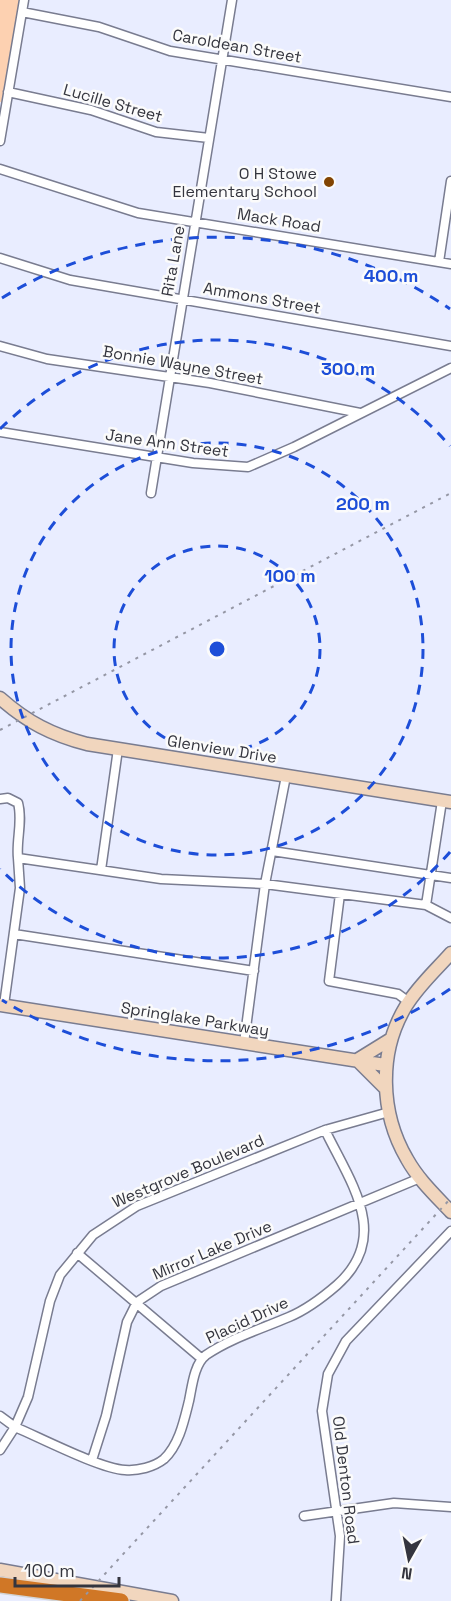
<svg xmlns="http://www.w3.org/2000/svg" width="451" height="1601" viewBox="0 0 451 1601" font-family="'Space Grotesk',sans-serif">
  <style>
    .green { fill: #fdd1b1 }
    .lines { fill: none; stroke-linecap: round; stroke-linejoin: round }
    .street-casing { stroke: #797c90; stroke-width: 11 }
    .secondary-casing { stroke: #797c90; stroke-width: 15 }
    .highway-casing { stroke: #d2d3d5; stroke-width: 18 }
    .street { stroke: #fff; stroke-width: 8 }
    .secondary { stroke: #f1d6be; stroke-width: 12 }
    .highway { stroke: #d07726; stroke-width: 15 }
    .rail { stroke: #9597a5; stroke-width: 2; stroke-dasharray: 3 6; stroke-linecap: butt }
    .ring { fill: none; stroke: #1d4ed8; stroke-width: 3; stroke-dasharray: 10 8 }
    .poi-dot { fill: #824402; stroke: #fbfbfb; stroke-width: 2 }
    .labels { text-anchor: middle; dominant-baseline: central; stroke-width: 5; stroke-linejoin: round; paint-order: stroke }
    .street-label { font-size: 16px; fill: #34353e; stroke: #fbfbfb }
    .poi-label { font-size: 16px; fill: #34353e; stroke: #fbfbfb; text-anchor: end }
    .centre { fill: #1d4ed8; stroke: #fbfbfb; stroke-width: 3 }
    .ring-label { font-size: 18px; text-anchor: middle; font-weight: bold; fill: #1d4ed8; stroke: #fbfbfb; stroke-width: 5; stroke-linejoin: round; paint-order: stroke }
  </style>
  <rect width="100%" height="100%" fill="#e9edff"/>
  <path class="green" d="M0,0H21L4,103L0,102Z"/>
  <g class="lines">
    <defs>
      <path id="street" d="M22,12L99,27L170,51L451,97
        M8,92L91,110L156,132L209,138
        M0,141L24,0
        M0,169L138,213L451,264
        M0,258L70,280L451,346
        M439,262L451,181
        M0,346L47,359L210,383L360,413
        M0,432L193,463L248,467L294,447L451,368
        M151,493L232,0
        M0,799L8,798L18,803C23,821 16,840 18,858L161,879L265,884L426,905L451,918
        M272,851L451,878
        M101,870L118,749
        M340,894L329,981L398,994L409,1002
        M426,905L442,801
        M14,934L254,971
        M4,1005L20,888L18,858
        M244,1043L265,884L286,776
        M77,1253L202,1359
        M0,1416L15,1427C41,1438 101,1469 125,1470C138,1471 154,1467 164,1459C179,1445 184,1421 189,1401C192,1387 194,1364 206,1355C231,1338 261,1329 289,1317C308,1309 322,1298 337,1285C392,1236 350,1182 325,1130
        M0,1450L15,1427L28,1397L50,1301L60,1275L93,1235L137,1206L325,1130L389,1112
        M92,1460L106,1416L127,1322L137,1302L161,1286L420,1178
        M304,1516L394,1503L451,1507
        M336,1601L340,1536L322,1411L328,1374L346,1341L451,1231"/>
      <path id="secondary" d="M0,698C27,722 52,735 87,744L451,802
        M451,953C436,970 418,986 406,1006C378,1052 380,1113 407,1159C418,1179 435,1195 451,1212
        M0,1005L385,1065
        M357,1060L391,1039
        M358,1061L386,1089
        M0,1570L172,1601"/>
      <path id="highway" d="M0,1585L121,1601"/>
    </defs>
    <use href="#street" class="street-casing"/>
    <use href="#secondary" class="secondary-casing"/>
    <use href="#highway" class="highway-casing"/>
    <use href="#street" class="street"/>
    <use href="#secondary" class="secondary"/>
    <use href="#highway" class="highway"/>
    <path class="rail" d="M0,730L451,493
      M80,1601L451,1198"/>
  </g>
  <g class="ring">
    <circle cx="217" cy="649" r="103"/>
    <circle cx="217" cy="649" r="206"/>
    <path d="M450 852A309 309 0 0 1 0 869M0 429A309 309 0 0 1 450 446"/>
    <path d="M450 989A412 412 0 0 1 2 1000M2 298A412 412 0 0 1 450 309"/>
  </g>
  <circle class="poi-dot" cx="329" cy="182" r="6"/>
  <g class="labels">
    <g class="street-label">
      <text transform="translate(237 46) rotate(10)">Caroldean Street</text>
      <text transform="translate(113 103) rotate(16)">Lucille Street</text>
      <text transform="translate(279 220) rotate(9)">Mack Road</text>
      <text transform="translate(173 261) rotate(-80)">Rita Lane</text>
      <text transform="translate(262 298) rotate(10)">Ammons Street</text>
      <text transform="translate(183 365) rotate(10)">Bonnie Wayne Street</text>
      <text transform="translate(167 443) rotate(8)">Jane Ann Street</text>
      <text transform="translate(222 749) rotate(9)">Glenview Drive</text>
      <text transform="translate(195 1019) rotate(9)">Springlake Parkway</text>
      <text transform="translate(188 1171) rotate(-23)">Westgrove Boulevard</text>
      <text transform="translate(212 1250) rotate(-23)">Mirror Lake Drive</text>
      <text transform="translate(247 1320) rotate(-25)">Placid Drive</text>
      <text transform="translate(346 1480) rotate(83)">Old Denton Road</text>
    </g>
    <g class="poi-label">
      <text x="317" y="173">O H Stowe<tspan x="317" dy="18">Elementary School</tspan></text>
    </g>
  </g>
  <circle cx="217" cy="649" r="9" class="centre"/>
  <g class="ring-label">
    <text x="391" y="282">400 m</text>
    <text x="348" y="375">300 m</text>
    <text x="363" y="510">200 m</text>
    <text x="290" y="582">100 m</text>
  </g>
  <g transform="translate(409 1559) rotate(189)" stroke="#fbfbfb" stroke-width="4.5" paint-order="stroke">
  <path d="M0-4.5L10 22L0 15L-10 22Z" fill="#34353e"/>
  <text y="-9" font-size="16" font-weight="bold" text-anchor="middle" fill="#34353e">N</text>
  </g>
  <path d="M15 1577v9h104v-9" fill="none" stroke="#34353e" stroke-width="3"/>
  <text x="24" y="1577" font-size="18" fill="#34353e" stroke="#fbfbfb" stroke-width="4.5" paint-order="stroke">100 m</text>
</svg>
